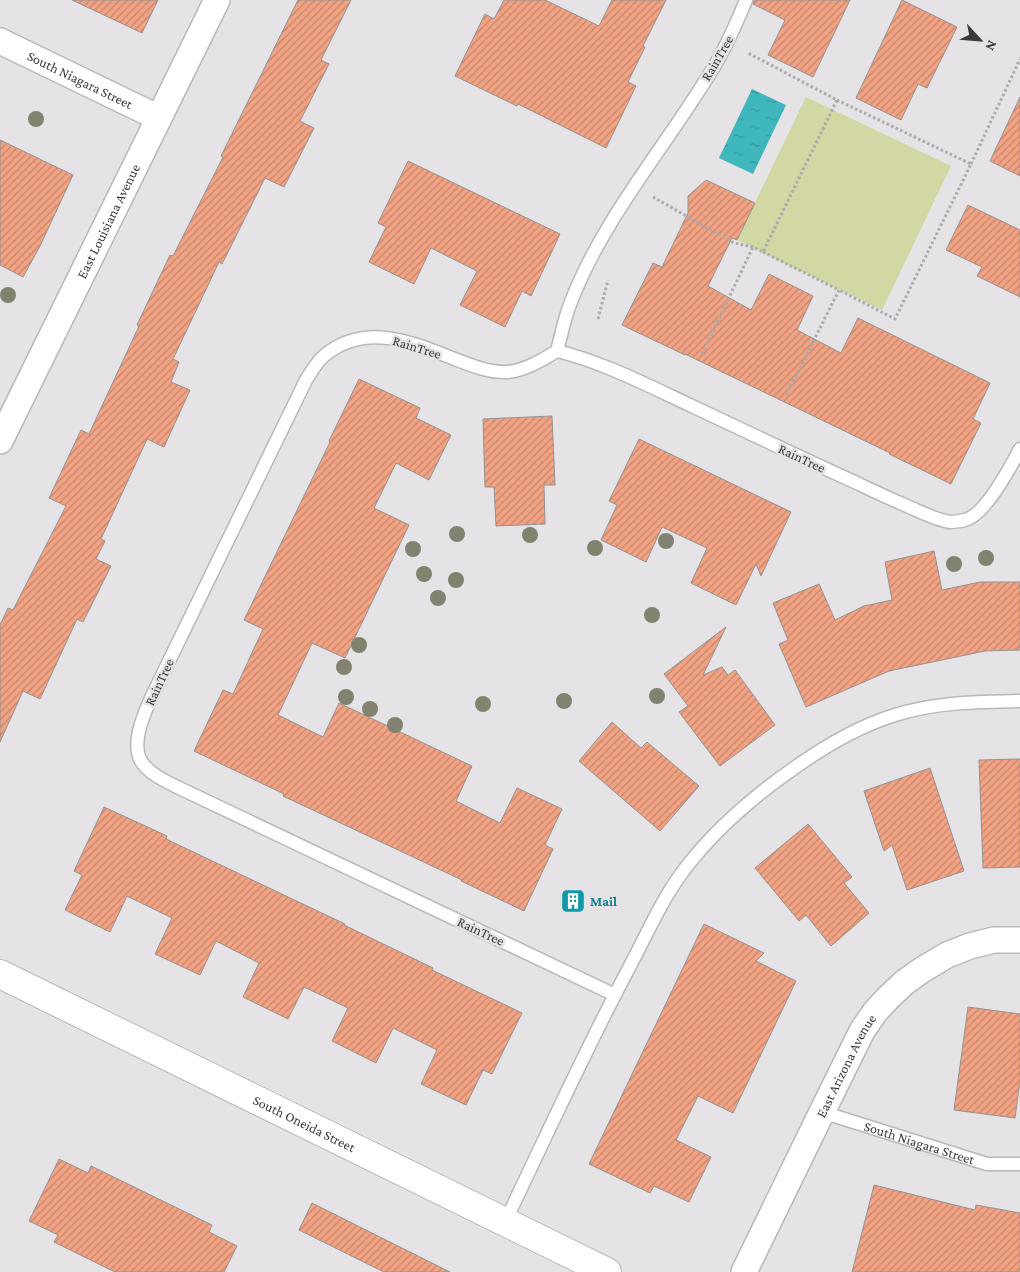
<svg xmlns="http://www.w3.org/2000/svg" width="1020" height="1272" viewBox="0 0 1020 1272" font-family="'Crimson Pro',serif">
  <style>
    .grass { fill: #d3d7a3 }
    .water { fill: url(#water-ripples) }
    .building { fill: url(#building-hatch); stroke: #969291 }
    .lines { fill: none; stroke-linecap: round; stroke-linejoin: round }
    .service-casing { stroke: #b9b7ba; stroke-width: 15 }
    .minor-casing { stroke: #b9b7ba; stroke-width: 28 }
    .tertiary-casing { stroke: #b9b7ba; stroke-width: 30 }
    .path { stroke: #aaa9ab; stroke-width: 3; stroke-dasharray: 2.5 2.5; stroke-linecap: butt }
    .service { stroke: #fff; stroke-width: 12 }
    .minor { stroke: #fff; stroke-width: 25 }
    .tertiary { stroke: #fff; stroke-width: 28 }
    .tree { fill: #828270 }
    .labels { text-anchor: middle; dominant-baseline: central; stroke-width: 5; stroke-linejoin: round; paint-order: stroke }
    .street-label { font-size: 14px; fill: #3a3a3b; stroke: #e5e3e6 }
    .culture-label { font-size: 14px; font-weight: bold; fill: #0d838f; stroke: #e5e3e6; text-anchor: start }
  </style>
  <defs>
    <pattern id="water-ripples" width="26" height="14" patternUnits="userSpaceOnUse" patternTransform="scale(1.25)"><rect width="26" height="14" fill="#40b7bc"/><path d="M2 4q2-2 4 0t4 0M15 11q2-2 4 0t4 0" fill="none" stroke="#37969a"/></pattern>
    <pattern id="building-hatch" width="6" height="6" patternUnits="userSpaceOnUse" patternTransform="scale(1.25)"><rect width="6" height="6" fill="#f2a384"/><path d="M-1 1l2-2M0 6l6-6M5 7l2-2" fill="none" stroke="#c5866d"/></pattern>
  </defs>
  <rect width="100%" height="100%" fill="#e5e3e6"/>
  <path class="grass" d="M806,97L951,166L882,310L737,240Z"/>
  <path class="water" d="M752,89L786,105L753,174L719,158Z"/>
  <path class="building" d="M72,0H158L142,33Z
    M298,0H351L321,60L329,64L300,121L314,128L284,187L265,178L222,264L219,262L173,359L179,362L171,382L190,390L164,447L147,439L101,539L105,541L96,559L111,566L83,622L77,619L40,699L23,691L0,742V625L8,608L13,610L66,506L49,498L81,430L89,434L139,326L137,325L170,255L173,256L223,157L221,156Z
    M504,0H545L599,26L612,0H666L643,46L645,47L628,82L636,86L606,148L518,104L517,106L455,76L485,14L494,19Z
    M754,0H850L813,77L768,55L785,20L753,4Z
    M902,0L957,27L927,88L918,84L901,120L856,98Z
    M1020,97V176L990,161Z
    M0,140L73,175L40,246L23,277L0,265Z
    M408,161L560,234L531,296L522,291L505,327L460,305L477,271L431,248L414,284L369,262L386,227L378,223Z
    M706,180L755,203L737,240L732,238L708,286L751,310L769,274L813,296L797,330L841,353L858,318L990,383L973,419L981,423L951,484L889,454L890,453L685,354V355L622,325L653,263L662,267L688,213V196Z
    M968,205L1020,230V297L977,276L982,267L946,250Z
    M359,379L420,408L416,418L451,435L429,480L396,463L374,508L409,525L345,658L312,643L278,715L323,737L339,703L472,766L456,801L500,823L517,788L562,809L545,845L553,849L524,911L461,881L462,880L283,796L284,794L194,751L223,690L233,694L263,629L244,620L330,442L329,441Z
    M552,416L555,485H544L545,524L496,526L494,487H485L483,419Z
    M639,439L791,512L761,576L756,564L736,605L691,583L707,548L662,527L646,562L601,540L617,505L609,501Z
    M934,551L942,590L980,582H1020V650L985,651L889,671L806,707L779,644L788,640L773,603L819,584L835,620L864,606L892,600L885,562Z
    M726,627L703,675L722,667L728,675L735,670L775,725L720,766L679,712L688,706L664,674Z
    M612,722L641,748L647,742L699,786L660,831L579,761Z
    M1020,759V867L983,868L979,760Z
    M930,768L964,871L907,890L892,845L884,851L864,791Z
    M104,807L167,836L166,839L345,924L344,925L433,968L432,970L522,1013L492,1074L483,1070L466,1105L421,1084L437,1050L393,1028L376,1063L332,1041L348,1008L304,987L288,1019L243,997L259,963L216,941L200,975L155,954L172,918L127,896L110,932L65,910L82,875L74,871Z
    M808,824L852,877L844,883L869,913L831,946L806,915L799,921L755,868Z
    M704,924L764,953L756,961L796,981L733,1113L698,1096L676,1140L711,1157L689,1202L654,1186L650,1193L589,1164Z
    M968,1007L1020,1014V1081L1015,1118L954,1110Z
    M59,1159L88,1173L91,1166L212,1225L209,1232L237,1246L224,1272H115L54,1242L58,1235L29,1221Z
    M874,1185L975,1210L976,1205L1020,1213V1272H852Z
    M312,1203L450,1272H384L299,1230Z"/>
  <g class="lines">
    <defs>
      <g id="service">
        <path d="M557,351C561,336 564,321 569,307C602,218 667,146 715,65C727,45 737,22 746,0"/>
        <path d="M615,995L175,786C163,780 151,774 143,764C129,746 144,714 152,696L306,380C312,371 317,361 325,355C365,323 410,341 452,358C470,365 489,373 508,372C526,370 542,360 557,351C603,362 651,387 694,407C749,433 804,459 859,484C875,492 891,499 907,506C921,512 936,520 950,522C955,522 960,521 965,520C985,515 1010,468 1020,449"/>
        <path id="s1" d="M822,1112L987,1164H1020"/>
        <path d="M505,1222C546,1137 585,1050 630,966C647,934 662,899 684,870C715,829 755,795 797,766C827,745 859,726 895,715C935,702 978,702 1020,701"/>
      </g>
      <g id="minor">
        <path id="s2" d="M0,41L159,118"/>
        <path id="s3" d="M0,441L217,0"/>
        <path id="s4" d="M744,1272L822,1112L862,1031L875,1012L888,998L905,982L922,970L947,955L970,946L994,940H1020"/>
      </g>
      <g id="tertiary">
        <path id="s5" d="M0,974L607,1272"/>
      </g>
    </defs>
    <use href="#service" class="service-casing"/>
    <use href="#minor" class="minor-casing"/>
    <use href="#tertiary" class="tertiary-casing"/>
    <path class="path" d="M837,100L971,164L895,319L839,290
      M971,164L1020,59
      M653,197L734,243L753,247L763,252L837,100L748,53
      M763,252L839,290L786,396
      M598,319L608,280
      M702,354L753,247"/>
    <use href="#service" class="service"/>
    <use href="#minor" class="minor"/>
    <use href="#tertiary" class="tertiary"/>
  </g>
  <g class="tree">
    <circle cx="36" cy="119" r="8"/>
    <circle cx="8" cy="295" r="8"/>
    <circle cx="457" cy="534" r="8"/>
    <circle cx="530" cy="535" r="8"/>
    <circle cx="666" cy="541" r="8"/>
    <circle cx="595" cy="548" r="8"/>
    <circle cx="413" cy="549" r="8"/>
    <circle cx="986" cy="558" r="8"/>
    <circle cx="954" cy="564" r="8"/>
    <circle cx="424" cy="574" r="8"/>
    <circle cx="456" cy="580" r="8"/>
    <circle cx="438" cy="598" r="8"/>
    <circle cx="652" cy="615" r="8"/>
    <circle cx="359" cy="645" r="8"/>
    <circle cx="344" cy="667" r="8"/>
    <circle cx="657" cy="696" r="8"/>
    <circle cx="346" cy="697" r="8"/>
    <circle cx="564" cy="701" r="8"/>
    <circle cx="483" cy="704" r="8"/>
    <circle cx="370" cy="709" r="8"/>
    <circle cx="395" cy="725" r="8"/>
  </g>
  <defs>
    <symbol id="building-square" viewBox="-11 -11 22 22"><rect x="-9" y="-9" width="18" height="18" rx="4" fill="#0f9aa8" stroke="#e5e3e6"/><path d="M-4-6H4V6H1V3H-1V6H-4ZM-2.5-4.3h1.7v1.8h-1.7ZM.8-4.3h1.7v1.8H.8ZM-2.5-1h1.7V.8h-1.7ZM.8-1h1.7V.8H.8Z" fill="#fff"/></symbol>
  </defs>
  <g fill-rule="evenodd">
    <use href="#building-square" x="559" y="887" width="28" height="28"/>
  </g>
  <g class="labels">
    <g class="street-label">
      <text transform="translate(717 58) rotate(-60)">RainTree</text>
      <text stroke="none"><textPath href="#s2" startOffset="89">South Niagara Street</textPath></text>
      <text stroke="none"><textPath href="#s3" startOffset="245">East Louisiana Avenue</textPath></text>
      <text transform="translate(417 347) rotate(17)">RainTree</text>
      <text transform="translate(802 458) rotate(25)">RainTree</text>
      <text transform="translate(159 682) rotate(-65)">RainTree</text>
      <text transform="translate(481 931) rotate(25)">RainTree</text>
      <text stroke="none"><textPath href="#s4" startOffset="230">East Arizona Avenue</textPath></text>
      <text stroke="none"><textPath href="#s5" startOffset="339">South Oneida Street</textPath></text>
      <text stroke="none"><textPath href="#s1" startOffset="102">South Niagara Street</textPath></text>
    </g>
    <g class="culture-label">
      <text x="590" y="901">Mail</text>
    </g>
  </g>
  <g transform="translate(980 40) rotate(116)" stroke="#e5e3e6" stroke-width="4" paint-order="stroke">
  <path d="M0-4L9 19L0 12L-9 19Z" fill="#3a3a3b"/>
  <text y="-8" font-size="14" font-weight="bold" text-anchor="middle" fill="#3a3a3b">N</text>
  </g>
</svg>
